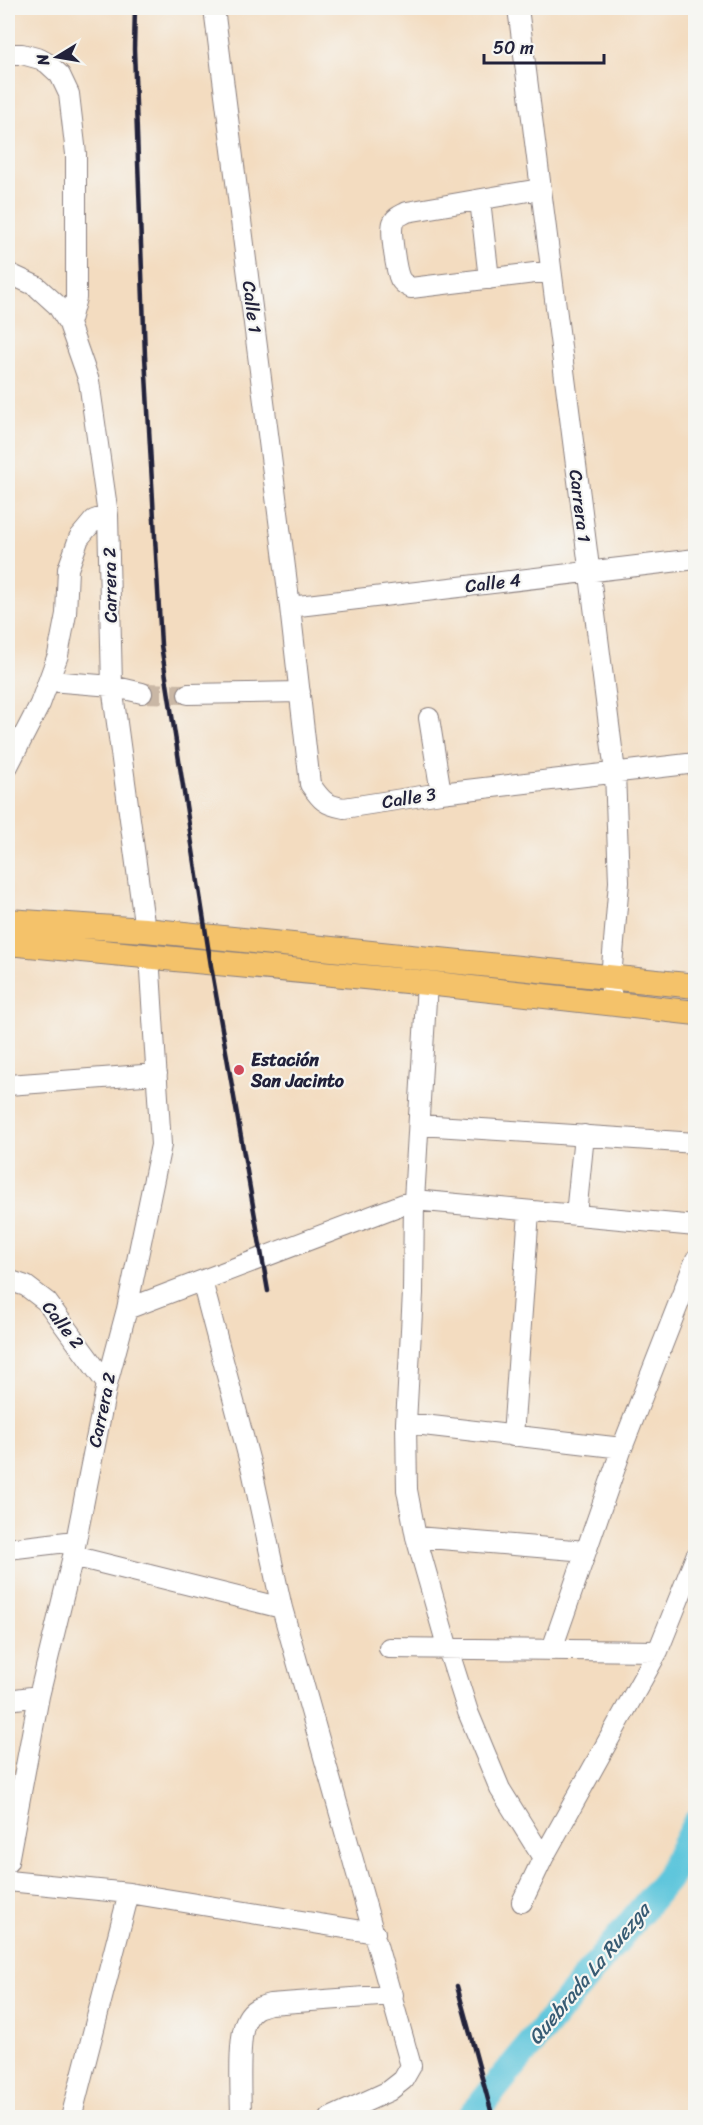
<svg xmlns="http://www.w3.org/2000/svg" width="703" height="2125" viewBox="0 0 703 2125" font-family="Sriracha,sans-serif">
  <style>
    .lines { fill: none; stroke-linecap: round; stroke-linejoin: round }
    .river { stroke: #5fc6dc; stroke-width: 28 }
    .minor-tunnel { stroke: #c9b7a5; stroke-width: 20; stroke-dasharray: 20 10; stroke-linecap: butt }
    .minor-casing { stroke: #8a7f7e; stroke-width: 22 }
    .major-casing { stroke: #8a7f7e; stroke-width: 26 }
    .minor { stroke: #fff; stroke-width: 20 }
    .major { stroke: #f4c26a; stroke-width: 24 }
    .rail { stroke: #22223b; stroke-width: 4.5 }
    .poi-dot { fill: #d1495b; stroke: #f6f6f2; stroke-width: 2 }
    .labels { text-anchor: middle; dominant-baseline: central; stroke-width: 4.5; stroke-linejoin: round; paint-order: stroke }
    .street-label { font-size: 18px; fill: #22223b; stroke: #f6f6f2 }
    .poi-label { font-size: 18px; font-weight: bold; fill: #22223b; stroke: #f6f6f2; text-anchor: start }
    .water-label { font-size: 20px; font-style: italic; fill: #375b73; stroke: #f6f6f2 }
  </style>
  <rect width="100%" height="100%" fill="#f6f6f2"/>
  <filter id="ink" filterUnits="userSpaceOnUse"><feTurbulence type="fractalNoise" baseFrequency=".0167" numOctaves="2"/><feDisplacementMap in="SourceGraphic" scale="12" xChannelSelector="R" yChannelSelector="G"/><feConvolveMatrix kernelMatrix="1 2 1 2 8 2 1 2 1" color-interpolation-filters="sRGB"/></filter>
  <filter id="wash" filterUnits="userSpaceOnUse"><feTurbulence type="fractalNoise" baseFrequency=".008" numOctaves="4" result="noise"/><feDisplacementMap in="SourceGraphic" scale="24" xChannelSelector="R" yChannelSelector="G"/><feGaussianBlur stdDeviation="1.35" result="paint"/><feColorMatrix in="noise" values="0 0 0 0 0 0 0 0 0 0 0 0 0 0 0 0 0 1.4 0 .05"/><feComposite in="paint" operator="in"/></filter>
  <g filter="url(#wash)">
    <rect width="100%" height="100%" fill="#f3dcc0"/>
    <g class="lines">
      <path class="river" d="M470,2118L668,1878L696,1823"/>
    </g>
  </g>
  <g filter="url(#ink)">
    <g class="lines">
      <path class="minor-tunnel" d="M142,693L188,694"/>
      <defs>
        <path id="minor" d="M214,8L290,607L310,784C321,800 325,805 344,808L441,793L696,763
          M518,8L615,772L619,882L611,978V1005
          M8,54H22L40,59L47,63L60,75L69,94L76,154V298L69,324
          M540,189L407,212C402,215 395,217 393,223C390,232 396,271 400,279C403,284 407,286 411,288L551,271
          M480,200L489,279
          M8,273L36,286L57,305L69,324L89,381L108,515L112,686L145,930
          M290,607L696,559
          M50,681L112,686L142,693
          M188,694L300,692
          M429,718L441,793
          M8,766L40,704L58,655L66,614L68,569L79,538L94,520L108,515
          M427,983L414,1200L413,1293L406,1423L407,1490L416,1537L448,1649L468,1712L500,1789L543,1858L658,1651L696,1556
          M8,1085L157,1074
          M420,1125L696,1143
          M576,1215L584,1135
          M8,1280L26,1286L47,1302L107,1384
          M202,1281L252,1470L282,1608L411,2066L403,2080L389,2091L330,2118
          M127,1309L414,1200L696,1226
          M406,1423L622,1448
          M513,1436L529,1212
          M416,1537L586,1551
          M8,1549L75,1541
          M73,1556L282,1608
          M389,1648L658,1651
          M552,1649L622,1448L696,1259
          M8,1700L39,1696
          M8,1862L39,1696L73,1556L107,1384L127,1309L161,1145L149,955
          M8,1881L129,1893L375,1933
          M522,1902L543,1858
          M71,2118L129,1893
          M241,2118C241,2096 237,2035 247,2019C252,2009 259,2007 270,2004L393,1995"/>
        <path id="major" d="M8,921L145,930L696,986
          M8,943L427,983L696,1013"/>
      </defs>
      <use href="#minor" class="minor-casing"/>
      <use href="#major" class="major-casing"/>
      <use href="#minor" class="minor"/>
      <use href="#major" class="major"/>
      <path class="rail" d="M135,8L134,49L145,356L161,645L211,966L268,1291
        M457,1986L493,2118"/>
    </g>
  </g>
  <circle class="poi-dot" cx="239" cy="1070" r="6"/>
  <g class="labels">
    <g class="street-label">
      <text transform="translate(252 307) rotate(83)">Calle 1</text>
      <text transform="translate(580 506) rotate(83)">Carrera 1</text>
      <text transform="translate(493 583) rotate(-7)">Calle 4</text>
      <text transform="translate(110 585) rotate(-91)">Carrera 2</text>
      <text transform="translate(409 798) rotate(-9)">Calle 3</text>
      <text transform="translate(63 1325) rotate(52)">Calle 2</text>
      <text transform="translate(102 1410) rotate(-78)">Carrera 2</text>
    </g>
    <g class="poi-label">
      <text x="251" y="1060">Estación<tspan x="251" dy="21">San Jacinto</tspan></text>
    </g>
    <g class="water-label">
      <text transform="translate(589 1974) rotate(-50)">Quebrada La Ruezga</text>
    </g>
  </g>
  <rect width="703" height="2125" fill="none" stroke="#f6f6f2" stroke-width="30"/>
  <g transform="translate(57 57) rotate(259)" stroke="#f6f6f2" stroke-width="4.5" paint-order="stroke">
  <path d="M0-4.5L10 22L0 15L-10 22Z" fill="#22223b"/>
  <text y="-9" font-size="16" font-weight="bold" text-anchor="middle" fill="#22223b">N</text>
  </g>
  <path d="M484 54v9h120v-9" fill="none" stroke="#22223b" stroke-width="3"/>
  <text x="493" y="54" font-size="18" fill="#22223b" stroke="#f6f6f2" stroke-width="4.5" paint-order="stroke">50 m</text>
</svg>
